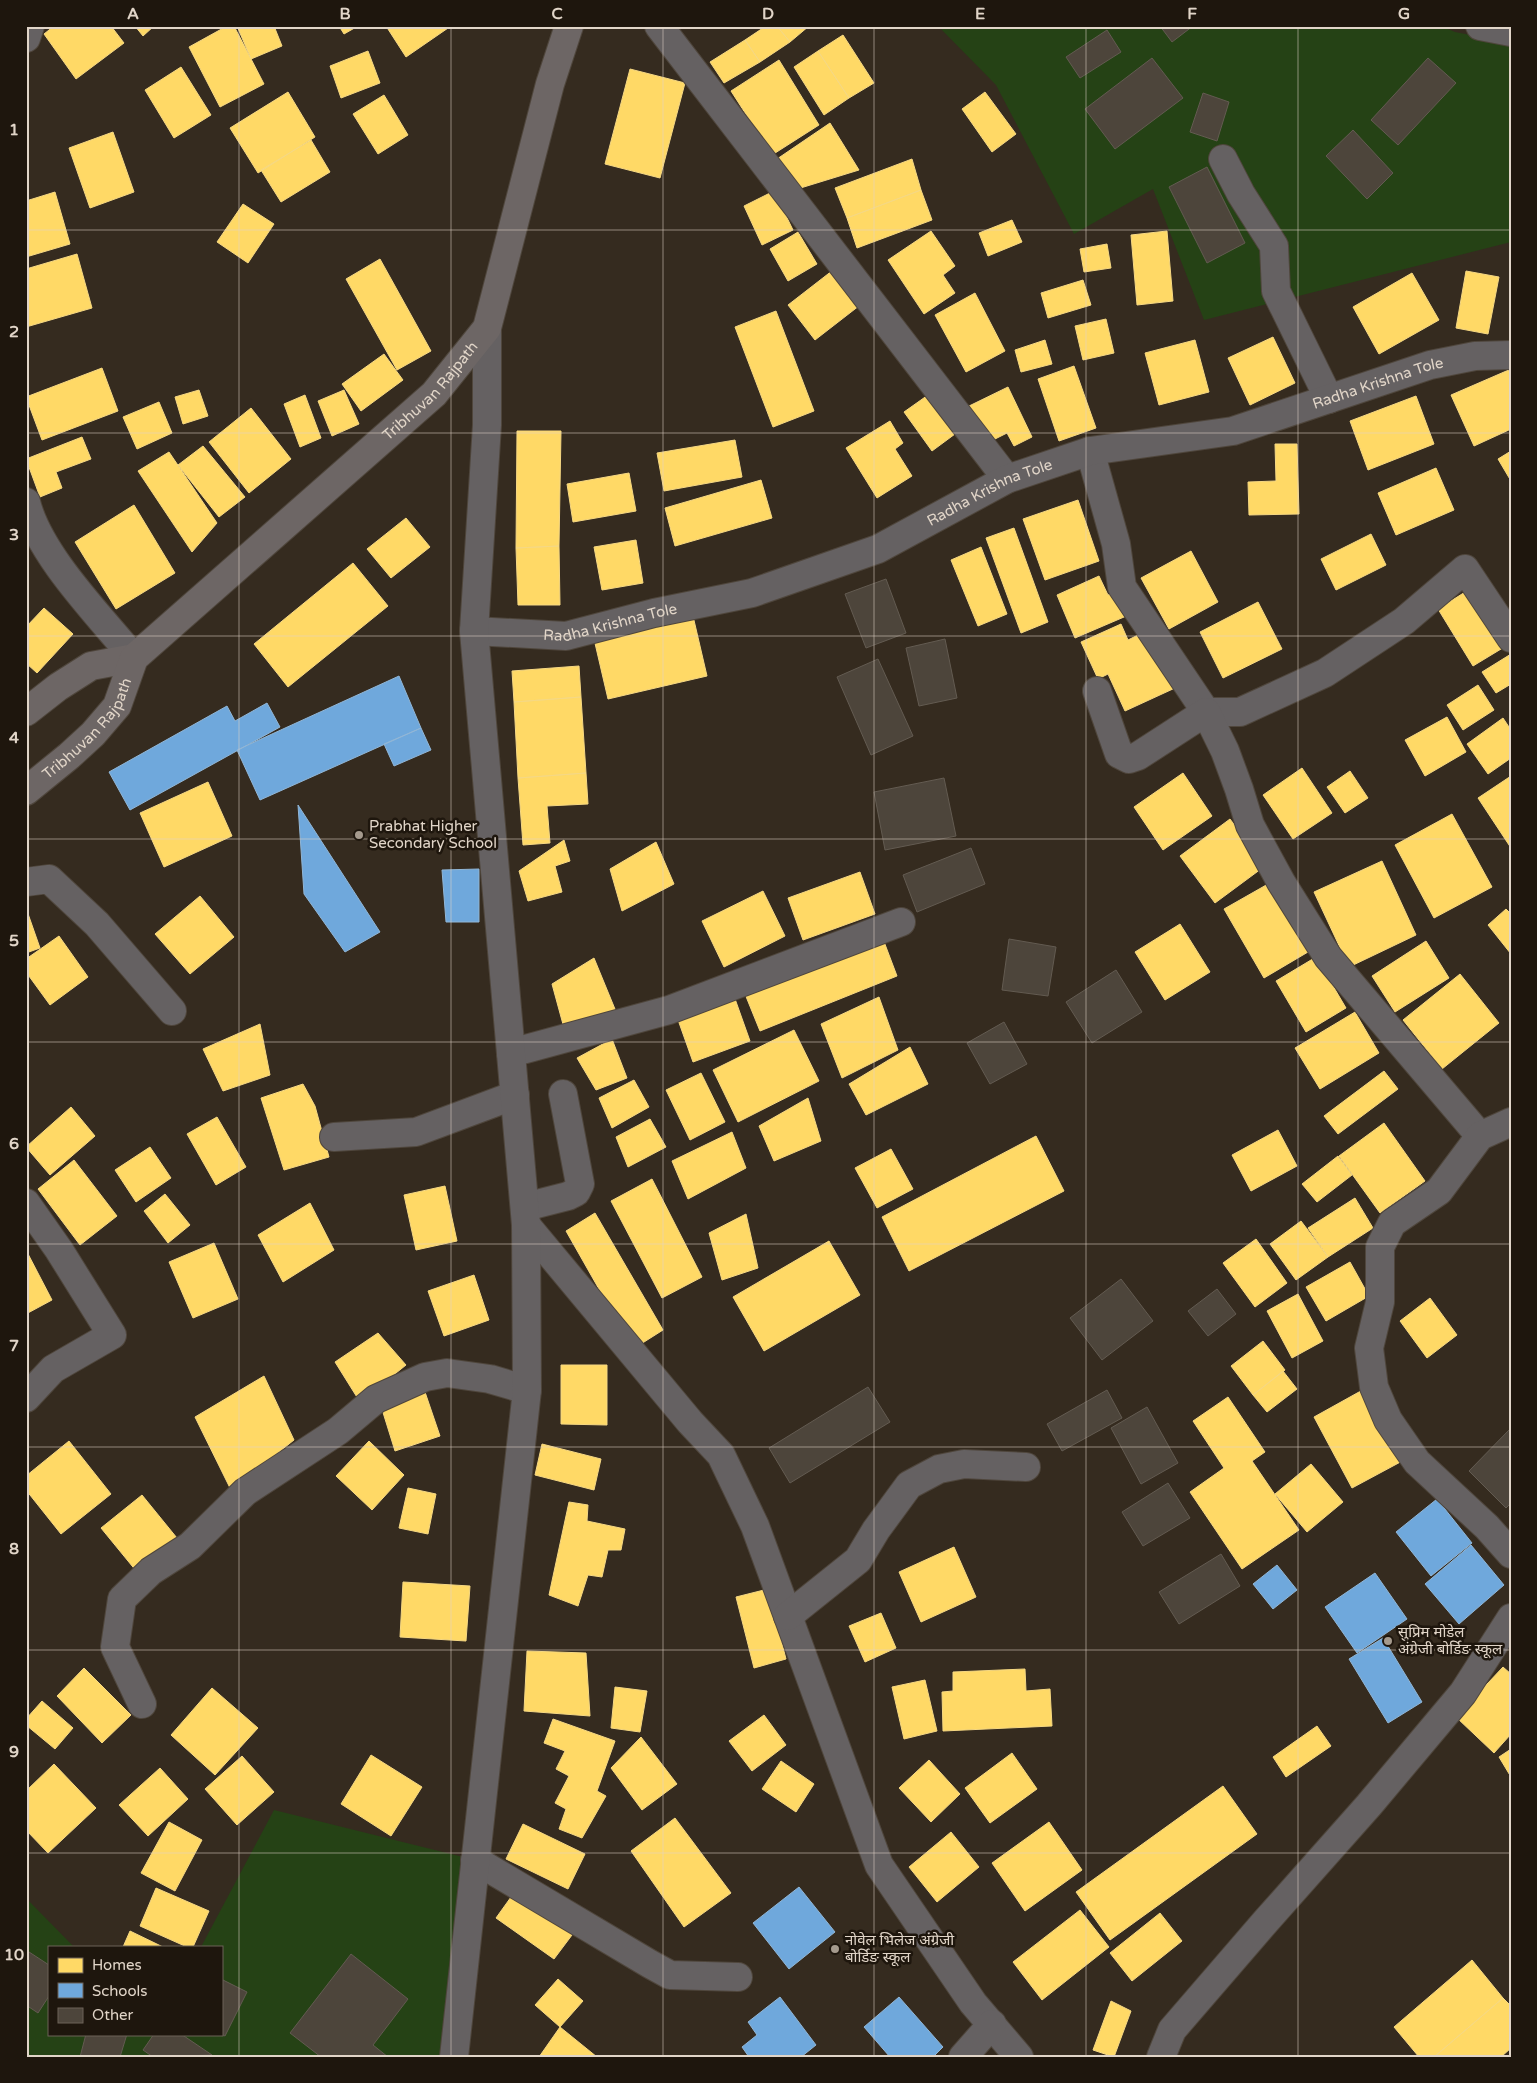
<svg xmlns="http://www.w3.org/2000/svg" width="1537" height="2083" viewBox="0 0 1537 2083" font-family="'Varela Round','Noto Sans Devanagari',sans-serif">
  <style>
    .green { fill: #254215 }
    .homes { fill: #ffd966; stroke: #f6d883 }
    .schools { fill: #6fa8dc; stroke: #91b6d6 }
    .building { fill: #4d453b; stroke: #635b51 }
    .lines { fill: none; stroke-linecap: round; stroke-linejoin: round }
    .minor-casing { stroke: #4f463c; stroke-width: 30 }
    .highway-casing { stroke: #4f463c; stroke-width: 30 }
    .minor { stroke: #656162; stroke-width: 28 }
    .highway { stroke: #6d6665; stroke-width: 28 }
    .grid { fill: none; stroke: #e1d5c8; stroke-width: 1; stroke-opacity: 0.55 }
    .poi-dot { fill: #a59a8d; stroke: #1e160d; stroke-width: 2 }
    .labels { text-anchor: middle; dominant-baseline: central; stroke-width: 5; stroke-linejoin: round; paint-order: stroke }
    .street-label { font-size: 15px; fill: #e1d5c8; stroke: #1e160d }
    .poi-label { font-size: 15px; fill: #e1d5c8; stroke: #1e160d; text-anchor: start }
    .neatline { fill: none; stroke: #e1d5c8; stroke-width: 2 }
    .grid-label { font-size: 16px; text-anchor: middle; font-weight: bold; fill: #e1d5c8 }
  </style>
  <rect width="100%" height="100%" fill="#352b1f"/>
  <path class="green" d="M938,26H1441L1455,32L1511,43V242L1204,320L1153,189L1074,234L996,85Z
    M274,1810L475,1860L448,2057H26V1898L74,1947H49V2034H221V1947H201Z"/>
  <path class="homes" d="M54,26H111L124,43L76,79L44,34Z
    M135,26H154L143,36Z
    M227,26H234L264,84L220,107L189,47Z
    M237,26H274L282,46L251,59Z
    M339,26H358L344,34Z
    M386,26H451L406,57Z
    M766,26H777L790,42L760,62L745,40Z
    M777,26H809L790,42Z
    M843,35L874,83L849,98L818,51Z
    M745,40L760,62L724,83L710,62Z
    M368,51L380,83L341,98L330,66Z
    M818,51L849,98L824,115L794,67Z
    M779,60L819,125L772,155L731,91Z
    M181,67L211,115L174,138L145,90Z
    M630,69L685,83L660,178L605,164Z
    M288,92L315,137L258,173L230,128Z
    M985,92L1016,134L992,152L962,109Z
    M384,95L408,135L378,154L353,114Z
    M830,123L859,170L794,190L777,159Z
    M113,132L134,192L90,208L69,148Z
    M311,140L330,172L281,202L261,170Z
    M912,159L921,190L847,218L835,188Z
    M921,190L932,220L857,248L847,218Z
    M774,191L793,230L762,245L744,206Z
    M55,192L70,244L26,257V201Z
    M243,204L274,224L248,263L217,242Z
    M1012,220L1022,242L988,256L979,233Z
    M931,231L955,266L943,275L955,293L924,314L888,260Z
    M1167,231L1173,301L1137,305L1131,235Z
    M798,232L817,264L788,281L770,249Z
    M1107,244L1111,268L1084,272L1080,249Z
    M77,254L92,308L26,327V269Z
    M380,259L431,351L397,370L346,279Z
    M837,267L864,302L815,340L788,305Z
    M1466,271L1499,277L1488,334L1456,328Z
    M1412,273L1439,320L1379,354L1353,307Z
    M1083,280L1091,305L1048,318L1041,293Z
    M975,293L1005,351L966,372L935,315Z
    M776,311L814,411L773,427L735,327Z
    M1106,319L1114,353L1083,360L1075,326Z
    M1273,337L1295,383L1250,405L1228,358Z
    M1045,340L1052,364L1021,372L1015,350Z
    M1195,340L1209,392L1159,405L1145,353Z
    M384,354L403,380L361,411L342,384Z
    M1074,366L1096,428L1059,441L1038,379Z
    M102,368L118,411L42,440L26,397Z
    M1511,369V429L1474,446L1451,395Z
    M1008,387L1032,437L1014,446L1007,433L985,444L967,407Z
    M199,390L208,416L183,424L175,397Z
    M344,390L359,424L332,436L318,401Z
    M305,395L321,438L300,447L284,404Z
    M928,395L955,434L932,451L904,412Z
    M1416,396L1434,444L1368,470L1350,421Z
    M159,402L172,433L137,449L123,417Z
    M251,408L291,459L249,493L209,442Z
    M890,421L903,443L895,449L912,476L877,498L846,448Z
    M517,431H561L559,546L516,548Z
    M82,437L91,459L56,472L62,488L40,497L26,459Z
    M735,440L742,477L664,491L657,453Z
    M1275,444H1297L1299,514L1249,515L1248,482L1276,481Z
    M203,446L245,497L219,517L178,465Z
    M1511,451V481L1498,459Z
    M169,452L217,523L192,552L138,471Z
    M1436,468L1454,510L1396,535L1378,493Z
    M629,473L636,511L573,522L567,484Z
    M761,480L772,518L675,546L665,508Z
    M1078,500L1099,561L1045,580L1023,519Z
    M134,505L175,573L116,609L75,542Z
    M406,518L430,547L391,578L367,549Z
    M1014,528L1048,622L1021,633L986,538Z
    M1371,534L1386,565L1336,590L1321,559Z
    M636,540L643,583L602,590L594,547Z
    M559,546L560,605H518L516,548Z
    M981,547L1007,614L978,626L951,560Z
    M1191,551L1218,602L1169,629L1141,578Z
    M353,563L388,606L288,687L254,644Z
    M1099,576L1108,595L1120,590L1131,614L1075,638L1057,595Z
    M1470,589L1506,646L1473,666L1438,609Z
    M1258,602L1282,649L1223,678L1200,632Z
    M44,608L73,634L37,673L26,663V627Z
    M693,616L707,676L608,699L594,639Z
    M1121,624L1128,640L1148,630L1175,688L1125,711L1108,674L1098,679L1081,642Z
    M1511,654V684L1496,693L1482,672Z
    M579,666L581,697L514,702L512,671Z
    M1478,685L1494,710L1463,730L1447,705Z
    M581,697L586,773L518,778L514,702Z
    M1447,717L1466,752L1425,776L1405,740Z
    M1503,718L1511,730V758L1488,774L1467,744Z
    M1302,768L1332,813L1293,839L1263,795Z
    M1350,771L1368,798L1345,813L1327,787Z
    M586,773L588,804L547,806L550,843L523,845L518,778Z
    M1183,773L1212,816L1163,850L1134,807Z
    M1511,776V848L1478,798Z
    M208,782L232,836L164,867L140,813Z
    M1452,814L1492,887L1434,918L1395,845Z
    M1230,819L1265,866L1215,903L1180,856Z
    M564,840L570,861L555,866L562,892L528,901L519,871Z
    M656,842L674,884L622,911L610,869Z
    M1382,861L1416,935L1349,967L1314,892Z
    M860,872L875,914L803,940L788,898Z
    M1268,884L1308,952L1264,978L1224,909Z
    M763,891L785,936L724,967L702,921Z
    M200,896L234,937L190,974L155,934Z
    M26,908L40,948L26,953Z
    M1506,909L1511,914V954L1488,925Z
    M1180,924L1210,972L1165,1000L1135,952Z
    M59,936L88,977L50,1005L26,972V959Z
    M883,939L897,976L760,1031L745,994Z
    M1426,941L1449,978L1395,1012L1372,976Z
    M1316,957L1346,1008L1306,1032L1276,981Z
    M594,958L617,1014L564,1028L552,984Z
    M1460,974L1499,1023L1442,1069L1403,1020Z
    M734,996L750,1041L693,1062L677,1017Z
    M879,997L898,1050L842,1078L821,1024Z
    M1355,1012L1379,1053L1320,1089L1295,1048Z
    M260,1024L270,1075L223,1091L203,1049Z
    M794,1030L819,1081L738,1122L713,1070Z
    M612,1039L627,1078L596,1090L577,1058Z
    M910,1047L928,1084L866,1115L849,1084Z
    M1384,1071L1398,1089L1338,1134L1324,1116Z
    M701,1073L725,1122L690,1140L666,1090Z
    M634,1080L649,1107L612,1128L599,1098Z
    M303,1084L315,1106L329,1157L284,1170L261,1098Z
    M808,1098L821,1141L774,1161L759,1126Z
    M71,1107L95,1136L50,1175L26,1147Z
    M217,1117L246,1167L216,1185L187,1134Z
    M650,1119L666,1147L628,1167L616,1137Z
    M1384,1123L1425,1181L1380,1213L1339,1156Z
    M1278,1130L1297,1166L1251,1191L1232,1155Z
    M732,1132L746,1168L688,1199L672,1161Z
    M1036,1136L1064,1191L909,1271L882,1217Z
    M150,1147L171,1178L136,1202L115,1170Z
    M891,1149L913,1189L877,1208L855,1168Z
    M1338,1156L1352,1175L1317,1202L1302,1184Z
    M74,1160L117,1216L80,1245L38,1189Z
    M652,1179L702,1277L662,1298L611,1201Z
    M445,1186L457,1241L416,1250L404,1195Z
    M165,1194L190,1225L168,1243L144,1211Z
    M1355,1198L1373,1228L1328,1257L1308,1228Z
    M310,1203L334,1250L283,1282L258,1235Z
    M595,1213L663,1330L633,1349L566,1231Z
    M746,1214L758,1268L722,1280L709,1233Z
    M1301,1221L1328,1257L1296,1280L1270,1244Z
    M1256,1239L1287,1283L1255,1307L1223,1263Z
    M829,1241L860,1295L764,1351L733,1297Z
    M214,1243L238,1299L193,1318L169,1262Z
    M27,1252L52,1300L26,1314V1252Z
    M1350,1262L1369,1296L1326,1321L1306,1287Z
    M474,1275L489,1320L444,1336L428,1291Z
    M1298,1294L1323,1341L1292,1358L1267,1311Z
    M1430,1298L1457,1335L1427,1358L1400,1321Z
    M378,1333L406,1365L360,1402L335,1362Z
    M1263,1341L1285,1370L1253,1395L1231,1366Z
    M561,1365H607V1425L561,1424Z
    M1283,1371L1297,1389L1267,1412L1253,1395Z
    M264,1376L294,1440L231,1490L195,1417Z
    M1368,1387L1406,1459L1352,1488L1314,1417Z
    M425,1392L440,1436L395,1451L381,1406Z
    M1228,1397L1265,1452L1252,1461L1299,1530L1242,1569L1190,1492L1224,1468L1193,1421Z
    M69,1441L111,1494L61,1534L26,1490V1476Z
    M369,1441L404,1475L372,1510L336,1476Z
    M542,1444L601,1459L594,1490L535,1475Z
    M1311,1464L1343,1502L1307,1532L1275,1494Z
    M408,1488L436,1494L428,1534L399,1528Z
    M142,1495L177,1538L137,1572L101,1528Z
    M569,1502L588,1505L587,1521L625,1529L621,1550H608L602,1577L588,1575L578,1606L549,1595Z
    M954,1547L976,1597L921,1622L899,1572Z
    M403,1582L470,1586L466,1641L400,1637Z
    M768,1589L786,1659L754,1668L736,1597Z
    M881,1613L896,1648L865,1662L849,1626Z
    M527,1651L586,1653L590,1716L524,1711Z
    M1503,1667L1511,1674V1734L1494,1753L1456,1717Z
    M84,1668L131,1715L102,1743L57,1696Z
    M1025,1669L1026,1691L1050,1689L1052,1726L943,1731L942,1692L953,1691V1672Z
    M925,1680L937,1731L904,1739L892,1687Z
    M615,1687L647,1691L640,1732L611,1728Z
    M212,1688L258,1728L215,1775L171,1735Z
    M42,1701L73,1728L55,1749L26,1725V1719Z
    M764,1715L786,1745L752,1771L729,1741Z
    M553,1719L615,1741L597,1791L606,1796L582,1838L559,1829L566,1809L555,1803L569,1776L556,1769L565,1751L544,1743Z
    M1317,1726L1331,1746L1286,1777L1273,1757Z
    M641,1737L677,1784L642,1810L611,1768Z
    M1511,1749V1777L1499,1757Z
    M1012,1753L1037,1789L990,1823L965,1788Z
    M371,1755L422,1787L391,1836L341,1804Z
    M242,1756L274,1792L237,1825L205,1789Z
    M929,1760L960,1794L931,1822L899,1788Z
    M781,1761L814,1784L796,1812L762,1789Z
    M54,1764L96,1808L48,1853L26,1830V1791Z
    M160,1768L188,1799L148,1836L119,1805Z
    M1223,1786L1257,1834L1110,1940L1076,1892Z
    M675,1818L731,1893L684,1927L631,1851Z
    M169,1822L202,1840L175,1891L141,1873Z
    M1049,1822L1082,1870L1025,1911L992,1863Z
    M523,1824L585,1854L568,1889L506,1859Z
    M951,1832L979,1867L937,1902L909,1867Z
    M156,1888L209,1911L193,1947H187L140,1926Z
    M516,1890L575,1931L554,1959L496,1918Z
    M1080,1910L1109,1947L1042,2000L1013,1962Z
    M1160,1913L1182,1941L1132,1981L1110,1953Z
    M130,1931L163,1947H123Z
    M1472,1960L1503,1998L1434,2057H1419L1394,2027Z
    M558,1979L583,2001L560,2027L535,2005Z
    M1503,1998L1511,2006V2048L1501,2057H1434Z
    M1111,2001L1131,2011L1114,2057L1093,2050Z
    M560,2027L597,2057H539Z"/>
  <path class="schools" d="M399,676L421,728L260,800L237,750Z
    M267,703L280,727L130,810L109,772L227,706L235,721Z
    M421,728L431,750L394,766L384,744Z
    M298,805L380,932L345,952L304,894Z
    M479,869V922H446L442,870Z
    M1437,1499L1472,1543L1431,1576L1396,1532Z
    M1471,1545L1504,1585L1459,1624L1425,1584Z
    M1277,1565L1297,1590L1273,1609L1253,1584Z
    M1375,1573L1407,1619L1357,1653L1325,1607Z
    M1383,1638L1422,1702L1388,1723L1349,1659Z
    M799,1887L835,1932L789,1969L753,1923Z
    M780,1997L816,2045L801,2057H749L742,2047L757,2035L748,2022Z
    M899,1997L943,2047L933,2057H890L864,2027Z"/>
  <path class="building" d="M1160,26H1193L1172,42Z
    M1107,30L1121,52L1080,78L1066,57Z
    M1152,58L1183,98L1115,149L1085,109Z
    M1428,58L1456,83L1398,145L1371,120Z
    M1203,93L1229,102L1217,141L1190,132Z
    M1353,130L1393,173L1367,199L1326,156Z
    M1207,167L1245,243L1207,263L1169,187Z
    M886,579L906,633L866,648L845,594Z
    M945,639L957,698L919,706L906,648Z
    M878,659L913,736L871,755L837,677Z
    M944,778L956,836L885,850L874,792Z
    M971,848L985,884L917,912L903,875Z
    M1009,939L1056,947L1048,996L1002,990Z
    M1116,970L1142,1012L1092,1043L1066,1002Z
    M1004,1022L1027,1064L990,1084L967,1043Z
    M1121,1279L1153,1321L1102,1360L1070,1318Z
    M1217,1289L1236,1314L1208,1336L1188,1311Z
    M868,1387L890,1422L790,1483L769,1448Z
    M1107,1390L1122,1418L1062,1451L1047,1424Z
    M1147,1407L1178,1463L1141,1484L1111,1428Z
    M1510,1429L1511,1503L1506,1508L1469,1471Z
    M1168,1483L1190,1518L1143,1546L1122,1512Z
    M1221,1554L1240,1586L1179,1624L1159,1592Z
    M26,1950L49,1965V1996L38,2013L26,2005Z
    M351,1954L408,1999L373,2045L388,2057H321L290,2033Z
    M221,1979L247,1992L225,2036L221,2034Z
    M86,2034H127L120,2057H80Z
    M154,2034H181L212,2055L153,2057L143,2050Z"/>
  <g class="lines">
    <defs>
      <g id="minor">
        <path d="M659,26L1007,479"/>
        <path d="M1480,26L1511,32"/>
        <path d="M26,38L30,26"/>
        <path d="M1223,159L1241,194L1274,246L1276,291L1329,399"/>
        <path d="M1090,451L1116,544L1122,587L1206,712H1240L1325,673L1404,621L1465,569L1511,638"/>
        <path d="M26,502C39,555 99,615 134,658"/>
        <path id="s1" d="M474,631L566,636L654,613L752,593L878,549L1007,479L1090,451L1233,431L1430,365L1475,356L1511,355"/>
        <path d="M1097,691L1119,754L1129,759L1138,756L1206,712L1225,751L1239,789L1250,825L1281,882L1328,957L1480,1136"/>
        <path d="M26,882L49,879L97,924L172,1011"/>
        <path d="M511,1053L669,1010L901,922"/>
        <path d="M1511,1122L1480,1136L1439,1191L1392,1223L1380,1247V1302L1369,1348L1374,1387L1388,1420L1417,1462L1487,1527L1511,1554"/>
        <path d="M334,1137L416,1132L515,1095"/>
        <path d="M26,1203L59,1250L112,1335L53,1369L26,1398"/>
        <path d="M525,1207L568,1196L576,1192L580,1184L563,1094"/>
        <path d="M526,1225L690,1422L721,1455L755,1526L879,1865L973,2003L1019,2057"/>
        <path d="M788,1616L858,1560L876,1530L909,1485L939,1469L964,1464L1026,1467"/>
        <path d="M142,1704L115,1647L122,1599L151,1571L190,1546L245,1492L338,1431L376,1399L425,1377L447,1373L490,1379L527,1390"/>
        <path d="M475,1860L650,1964L670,1975L738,1977"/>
        <path d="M454,2057L527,1390L526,1225L474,631L487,425V328"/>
        <path d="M963,2057L992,2024"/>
        <path d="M1161,2057L1172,2030L1266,1921L1369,1805L1463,1693L1511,1618"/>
      </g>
      <g id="highway">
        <path d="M26,712L58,687L91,666L134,658"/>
        <path id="s2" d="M26,791L69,756L93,734L117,706L134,658L434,394L487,328L550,84L569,26"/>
      </g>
    </defs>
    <use href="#minor" class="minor-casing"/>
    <use href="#highway" class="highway-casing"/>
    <use href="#minor" class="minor"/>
    <use href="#highway" class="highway"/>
  </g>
  <path class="grid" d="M239,26V2057M451,26V2057M663,26V2057M874,26V2057M1086,26V2057M1298,26V2057M26,230H1511M26,433H1511M26,636H1511M26,839H1511M26,1042H1511M26,1244H1511M26,1447H1511M26,1650H1511M26,1853H1511"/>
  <g class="poi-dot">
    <circle cx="359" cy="835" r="5"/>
    <circle cx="1388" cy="1641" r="5"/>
    <circle cx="835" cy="1949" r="5"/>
  </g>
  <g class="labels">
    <g class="street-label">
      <text stroke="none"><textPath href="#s1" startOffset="948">Radha Krishna Tole</textPath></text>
      <text stroke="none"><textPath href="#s2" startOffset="575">Tribhuvan Rajpath</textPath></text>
      <text stroke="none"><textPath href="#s1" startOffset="542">Radha Krishna Tole</textPath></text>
      <text stroke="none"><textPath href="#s1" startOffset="138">Radha Krishna Tole</textPath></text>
      <text stroke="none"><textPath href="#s2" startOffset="89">Tribhuvan Rajpath</textPath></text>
    </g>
    <g class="poi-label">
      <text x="369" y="826">Prabhat Higher<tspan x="369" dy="17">Secondary School</tspan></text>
      <text x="1398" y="1632">सुप्रिम मोडेल<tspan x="1398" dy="17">अंग्रेजी बोर्डिङ स्कूल</tspan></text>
      <text x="845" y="1940">नोवेल भिलेज अंग्रेजी<tspan x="845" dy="17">बोर्डिङ स्कूल</tspan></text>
    </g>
  </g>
  <rect width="1537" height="2083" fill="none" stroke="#1e160d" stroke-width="55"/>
  <rect x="48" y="1946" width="175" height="90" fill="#1e160d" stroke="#6c6258"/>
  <rect x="58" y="1958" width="25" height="15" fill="#ffd966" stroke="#6c6258"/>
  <text x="92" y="1970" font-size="15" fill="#e1d5c8">Homes</text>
  <rect x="58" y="1983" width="25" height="15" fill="#6fa8dc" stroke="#6c6258"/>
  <text x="92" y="1996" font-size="15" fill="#e1d5c8">Schools</text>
  <rect x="58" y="2008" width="25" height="15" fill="#4d453b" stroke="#6c6258"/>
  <text x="92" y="2020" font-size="15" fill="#e1d5c8">Other</text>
  <rect x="28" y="28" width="1482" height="2028" class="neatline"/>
  <g class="grid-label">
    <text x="133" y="19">A</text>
    <text x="345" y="19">B</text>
    <text x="557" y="19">C</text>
    <text x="768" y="19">D</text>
    <text x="980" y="19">E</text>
    <text x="1192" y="19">F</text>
    <text x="1404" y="19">G</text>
    <text x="14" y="135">1</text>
    <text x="14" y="337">2</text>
    <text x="14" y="540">3</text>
    <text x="14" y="743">4</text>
    <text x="14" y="946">5</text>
    <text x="14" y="1149">6</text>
    <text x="14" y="1351">7</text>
    <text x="14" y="1554">8</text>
    <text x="14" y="1757">9</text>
    <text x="14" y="1960">10</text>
  </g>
</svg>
